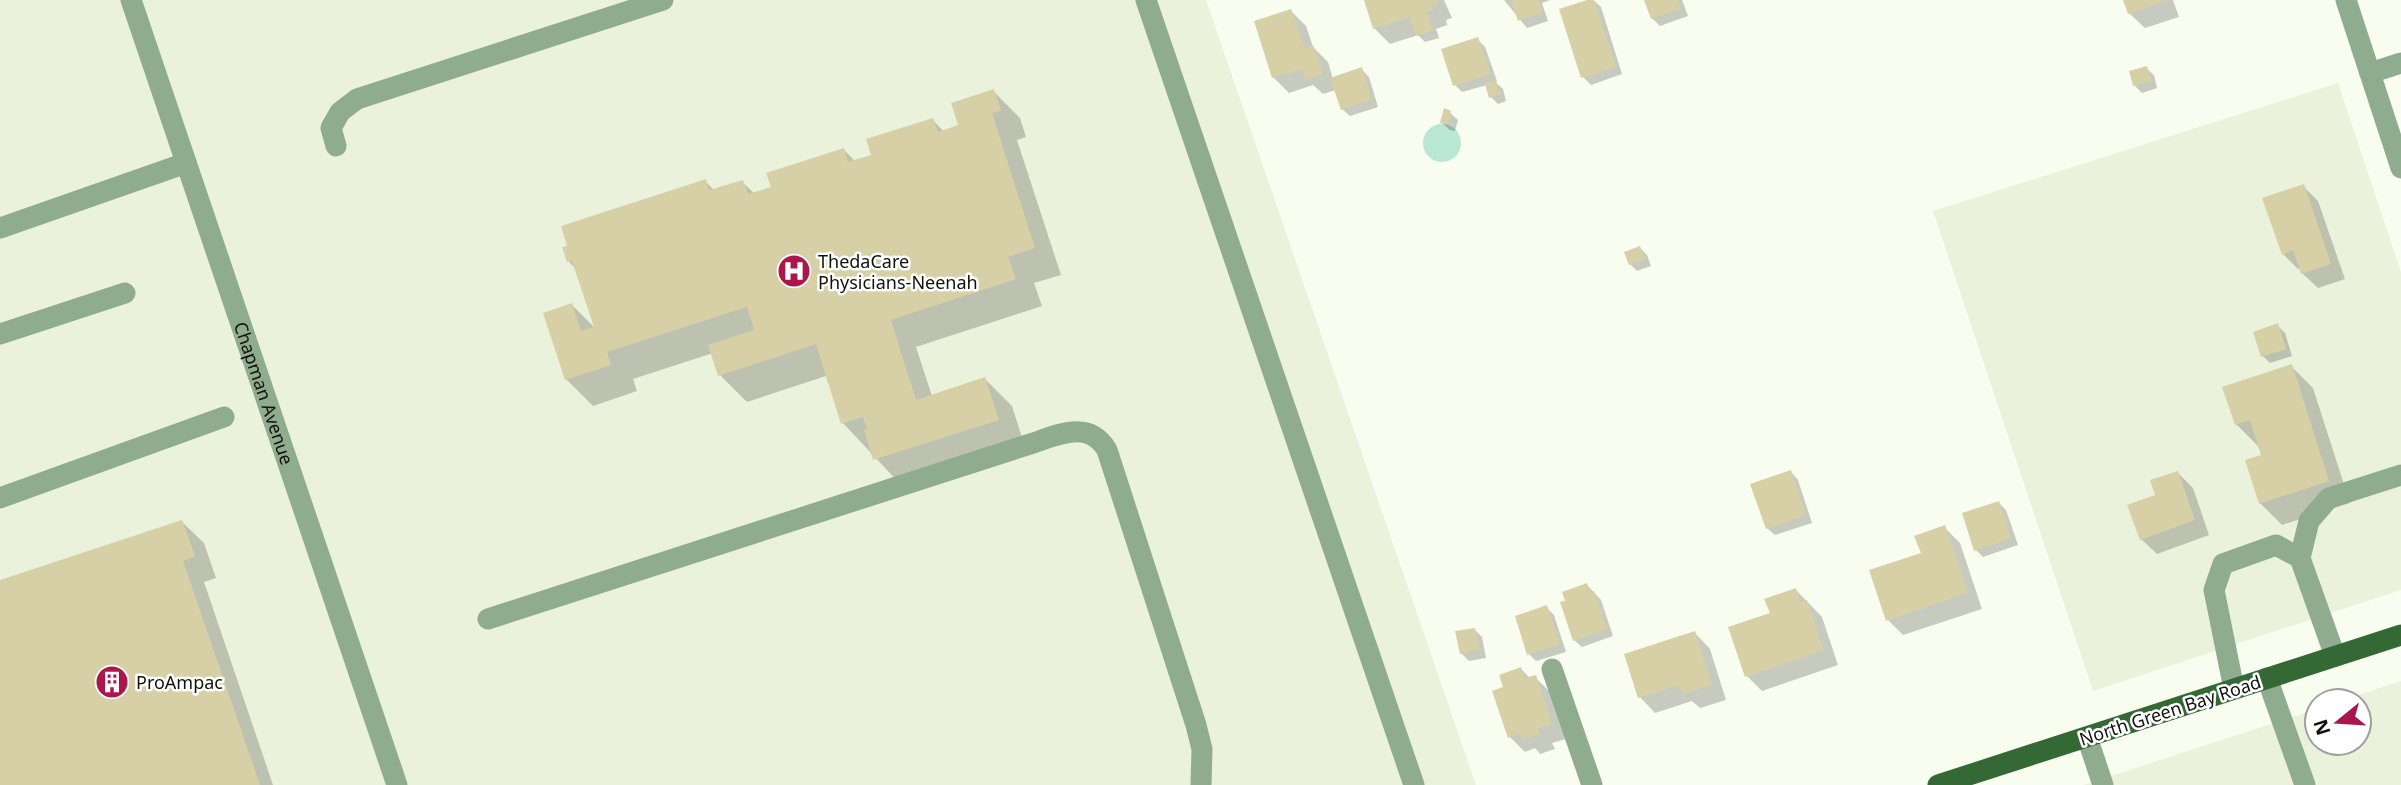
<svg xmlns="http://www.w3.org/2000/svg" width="2401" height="785" viewBox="0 0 2401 785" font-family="'Noto Sans',sans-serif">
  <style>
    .built { fill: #ebf2dc }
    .water { fill: #b8e7d3 }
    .shadow { fill: #0003 }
    .building { fill: #d7d0a7 }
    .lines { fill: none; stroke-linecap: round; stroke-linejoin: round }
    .minor { stroke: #8fac8f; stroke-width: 21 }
    .major { stroke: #346936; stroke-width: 21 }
    .labels { text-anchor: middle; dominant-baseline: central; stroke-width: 5; stroke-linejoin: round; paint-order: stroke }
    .poi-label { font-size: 18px; fill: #10120d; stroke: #fff; text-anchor: start }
    .street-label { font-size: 18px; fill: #10120d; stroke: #fff }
  </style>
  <rect width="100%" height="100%" fill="#f9fdef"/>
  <path class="built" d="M0,0H1206L1476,785H0Z
    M2338,83L2401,272V590L2093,691L1933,211Z
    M2401,681V785H2083L2317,709V743H2359V701H2340Z"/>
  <path class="water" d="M1423 143a19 19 0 1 1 38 0a19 19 0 1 1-38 0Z"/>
  <path class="shadow" d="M1365,0H1444L1452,18L1446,20L1447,25L1436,29L1439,38L1425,42L1418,35L1390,44L1374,28Z
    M1504,0H1550L1542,3L1548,21L1527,28Z
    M1593,0L1601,7L1622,74L1591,85L1583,77L1561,10Z
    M1646,0H1682L1688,16L1660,26L1652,18Z
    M2125,0H2173L2179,17L2145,28L2129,13Z
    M1291,11L1306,26L1313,47L1328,62L1333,79L1361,69L1369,77L1378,107L1350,116L1342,109L1336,90L1323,94L1313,85L1289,93L1273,77Z
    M1477,39L1485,47L1497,81L1495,82L1503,89L1506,101L1498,104L1491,97L1487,85L1462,92L1455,85Z
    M2146,68L2154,75L2157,88L2142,93L2134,85Z
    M993,91L1020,118L1026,137L1017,140L1061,275L1034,283L1042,306L916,347L932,396L985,379L1012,406L1025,447L902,486L843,423L826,376L747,402L720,375L713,353L633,379L637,391L593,406L566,379L572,305L597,330L577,270L569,262L705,181L714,190L742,182L755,194L773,188L844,150L855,161L873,156L933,120L944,132L960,126Z
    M1450,113L1458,120L1455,131L1450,130L1442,123Z
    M2303,186L2318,201L2345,279L2318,288L2302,273L2301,268L2298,269L2283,254Z
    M1640,248L1647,255L1651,266L1637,271L1630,264Z
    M2277,325L2285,333L2292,356L2270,363L2263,356Z
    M2291,366L2313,388L2350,503L2282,525L2260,503L2264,456L2258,446L2236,424Z
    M1791,472L1798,480L1812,523L1775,535L1767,528Z
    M2178,473L2193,488L2209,535L2157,554L2141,539L2157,496Z
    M1999,503L2006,510L2018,545L1983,557L1976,550Z
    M182,522L204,543L216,578L204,582L273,785H0V581Z
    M1944,527L1960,543L1982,609L1903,635L1888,620L1923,554Z
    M1587,585L1601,600L1613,636L1582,647L1574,640Z
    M1796,590L1822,617L1838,665L1762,691L1747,676L1772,615Z
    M1546,607L1554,615L1566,652L1536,661L1529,654Z
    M1475,630L1482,637L1486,658L1469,661L1461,653Z
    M1695,633L1710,649L1726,700L1700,708L1692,701L1655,713L1640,697L1626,655Z
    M1521,669L1530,678L1535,677L1550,692L1566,739L1552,743L1555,749L1540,754L1535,748L1525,752L1510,737L1505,688Z"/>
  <path class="building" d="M1364,0H1437L1438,3L1432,5L1433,10L1427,12L1433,31L1416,36L1410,17L1373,29Z
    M1511,0H1538L1542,13L1518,21Z
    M1587,0H1594L1616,67L1581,78L1559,9Z
    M1644,0H1678L1681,9L1651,19Z
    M2123,0H2167L2128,14Z
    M1291,9L1304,48L1313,45L1323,74L1306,80L1302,69L1272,78L1254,21Z
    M1478,37L1491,74L1453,86L1441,49Z
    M2147,66L2151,81L2133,86L2129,71Z
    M1362,67L1372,99L1341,110L1330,78Z
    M1496,80L1500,94L1489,98L1485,84Z
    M994,89L1001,111L992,113L1035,248L1008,257L1016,279L891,320L916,400L985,377L999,420L873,460L864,430L867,429L863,417L841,424L816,344L718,376L708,345L754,330L747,307L607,352L611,365L565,380L543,313L572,303L581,331L594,327L572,261L567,262L562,247L567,246L561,226L706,179L709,190L743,180L748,194L771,187L766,173L844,148L848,162L871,155L866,139L933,118L938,132L958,125L951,103Z
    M1444,108L1451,111L1448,124L1440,123Z
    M2304,184L2331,264L2301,274L2293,250L2282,255L2262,198Z
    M1640,246L1645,259L1629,265L1624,252Z
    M2278,323L2286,349L2261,357L2253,332Z
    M2292,364L2329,481L2259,504L2245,460L2261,455L2250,420L2235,425L2222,387Z
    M1791,470L1806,515L1766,529L1750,484Z
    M2178,471L2195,520L2140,540L2127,505L2155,495L2150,480Z
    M1999,501L2011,538L1974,551L1962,513Z
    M182,520L195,556L183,561L260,785H0V580Z
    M1945,525L1968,593L1886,621L1869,570L1921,553L1914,536Z
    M1587,583L1590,592L1594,591L1607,629L1573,641L1560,602L1565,601L1562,592Z
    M1796,588L1800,602L1807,600L1824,650L1745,677L1728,627L1770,613L1764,599Z
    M1547,605L1560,644L1527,655L1515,616Z
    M1475,628L1479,650L1460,654L1455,631Z
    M1695,631L1712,685L1683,694L1680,685L1638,698L1624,654Z
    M1521,667L1525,678L1536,675L1552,724L1538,728L1541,734L1523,739L1521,733L1508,738L1492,691L1503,687L1499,675Z"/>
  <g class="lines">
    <g class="minor">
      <path id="s1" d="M131,0L397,785"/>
      <path d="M1146,0L1414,785"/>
      <path d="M2346,0L2401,168"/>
      <path d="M2370,73L2401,63"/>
      <path d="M336,146L331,128L340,112L357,99L663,0"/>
      <path d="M0,228L186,163"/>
      <path d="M0,334L125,293"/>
      <path d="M0,498L224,417"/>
      <path d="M2300,558L2309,521L2329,498L2401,475"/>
      <path d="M488,619L1027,445C1056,436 1088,418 1107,450L1196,725L1202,749L1201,785"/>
      <path d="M1552,669L1592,785"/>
      <path d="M2267,678L2305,785"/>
      <path d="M2234,689L2214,590L2223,564L2276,545L2300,558L2335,656"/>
      <path d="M2087,737L2103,785"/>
    </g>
    <path class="major" d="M1938,785L2401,635"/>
  </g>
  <defs>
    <symbol id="hospital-disc" viewBox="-11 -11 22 22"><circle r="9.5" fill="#aa174c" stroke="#fff"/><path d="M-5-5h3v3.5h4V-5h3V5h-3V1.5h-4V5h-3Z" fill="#fff"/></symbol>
    <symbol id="building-disc" viewBox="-11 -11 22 22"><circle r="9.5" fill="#aa174c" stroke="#fff"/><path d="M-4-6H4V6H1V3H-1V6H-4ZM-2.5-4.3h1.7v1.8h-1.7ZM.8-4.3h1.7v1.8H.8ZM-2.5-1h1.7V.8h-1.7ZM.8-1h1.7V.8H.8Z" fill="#fff"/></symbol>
  </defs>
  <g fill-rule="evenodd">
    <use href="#hospital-disc" x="775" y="252" width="38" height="38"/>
    <use href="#building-disc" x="93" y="663" width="38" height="38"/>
  </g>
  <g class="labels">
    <g class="poi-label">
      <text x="818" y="261">ThedaCare<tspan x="818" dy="21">Physicians-Neenah</tspan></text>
      <text x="136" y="682">ProAmpac</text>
    </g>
    <g class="street-label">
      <text stroke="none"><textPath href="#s1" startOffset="415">Chapman Avenue</textPath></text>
      <text transform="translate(2170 710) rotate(-18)">North Green Bay Road</text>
    </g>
  </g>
  <g transform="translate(2338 722) rotate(252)"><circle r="33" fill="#ffffff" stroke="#9fa09e" stroke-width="2"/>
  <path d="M0-5L12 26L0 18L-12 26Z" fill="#aa174c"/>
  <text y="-10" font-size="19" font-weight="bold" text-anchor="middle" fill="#10120d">N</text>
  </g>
</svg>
